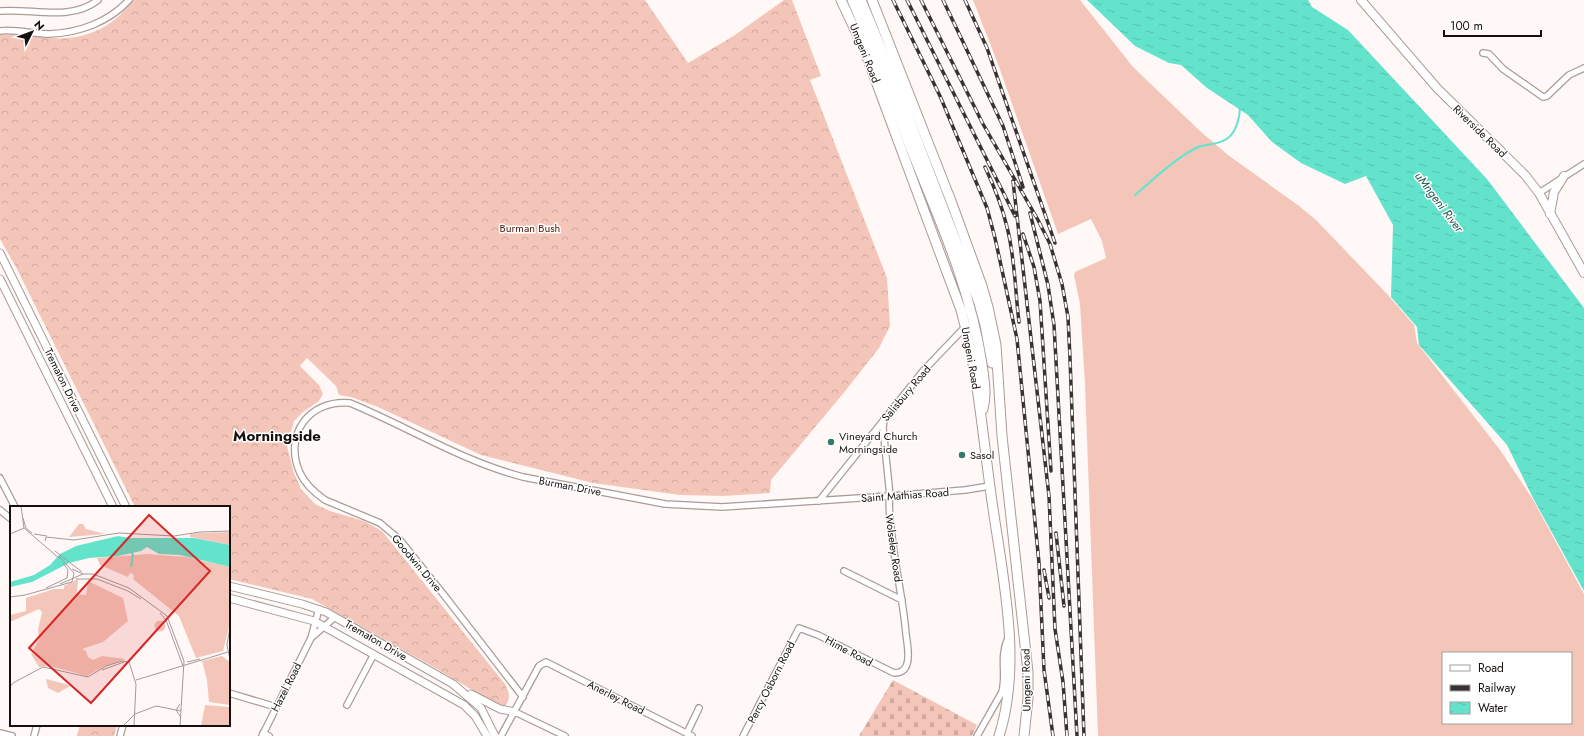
<svg xmlns="http://www.w3.org/2000/svg" width="1584" height="736" viewBox="0 0 1584 736" font-family="Jost,sans-serif">
  <style>
    .grass { fill: #f4c6b9; fill-rule: evenodd }
    .forest { fill: url(#forest-crowns) }
    .cemetery { fill: url(#cemetery-stones) }
    .water { fill: url(#water-ripples) }
    .lines { fill: none; stroke-linecap: round; stroke-linejoin: round }
    .stream { stroke: #63e3cc; stroke-width: 2 }
    .minor-casing { stroke: #ab9b97; stroke-width: 8 }
    .tertiary-casing { stroke: #ab9b97; stroke-width: 9 }
    .secondary-casing { stroke: #ab9b97; stroke-width: 10 }
    .primary-casing { stroke: #ab9b97; stroke-width: 11 }
    .minor { stroke: #fff; stroke-width: 5.5 }
    .tertiary { stroke: #fff; stroke-width: 7 }
    .secondary { stroke: #fff; stroke-width: 8 }
    .primary { stroke: #fff; stroke-width: 9 }
    .rail-casing { stroke: #383331; stroke-width: 3.5 }
    .rail { stroke: #fff; stroke-width: 2; stroke-dasharray: 6; stroke-linecap: butt }
    .poi-dot { fill: #367a6d; stroke: #fff; stroke-width: 1.5 }
    .labels { text-anchor: middle; dominant-baseline: central; stroke-width: 3; stroke-linejoin: round; paint-order: stroke }
    .street-label { font-size: 11px; fill: #15100e; stroke: #fff }
    .park-label { font-size: 11px; fill: #521809; stroke: #fff }
    .poi-label { font-size: 11px; fill: #15100e; stroke: #fff; text-anchor: start }
    .water-label { font-size: 12px; font-style: italic; fill: #21574d; stroke: #fff }
    .district-label { font-size: 15px; font-weight: bold; fill: #15100e; stroke: #fff }
    .inset-river { fill: none; stroke: #63e3cc; stroke-width: 2 }
    .inset-road { fill: none; stroke: #a19b99; stroke-width: 1 }
    .view { fill: #d62828; fill-opacity: 0.15; stroke: #d62828; stroke-width: 2 }
    .inset-edge { fill: none; stroke: #15100e; stroke-width: 2 }
  </style>
  <defs>
    <pattern id="forest-crowns" width="20" height="18" patternUnits="userSpaceOnUse"><rect width="20" height="18" fill="#f4c6b9"/><path d="M2 6a3 3 0 1 1 6 0M12 15a3 3 0 1 1 6 0" fill="none" stroke="#d0a99e"/></pattern>
    <pattern id="cemetery-stones" width="16" height="16" patternUnits="userSpaceOnUse"><rect width="16" height="16" fill="#f4c6b9"/><path d="M2 7V4a2 2 0 0 1 4 0v3zM10 15v-3a2 2 0 0 1 4 0v3z" fill="#d0a99e"/></pattern>
    <pattern id="water-ripples" width="26" height="14" patternUnits="userSpaceOnUse"><rect width="26" height="14" fill="#63e3cc"/><path d="M2 4q2-2 4 0t4 0M15 11q2-2 4 0t4 0" fill="none" stroke="#55c2ae"/></pattern>
  </defs>
  <rect width="100%" height="100%" fill="#fff8f6"/>
  <path class="grass" d="M973,0H1080L1133,67L1200,131L1228,155L1299,206L1316,220L1388,295L1414,325L1417,343L1500,450L1532,498L1584,594V736H1098L1085,384L1080,304L1074,275L1075,272L1106,258L1102,241L1091,219L1058,234L998,64ZM1443,653H1571V723H1443Z"/>
  <path class="forest" d="M133,0H645L688,63L735,35L784,0H792L821,76L810,80L887,278L890,326L879,348L846,390L771,480L770,493L723,496L680,495L593,483L481,455L378,407L351,397L339,395L336,386L307,358L300,366L319,385L323,394L319,401L303,412L294,421L287,446L294,473L301,489L315,504L330,511L364,521L382,531L505,684C509,693 511,696 506,705L500,707L439,670L312,599L229,579V507H135L17,269L0,239V35C17,34 33,37 50,38C84,41 113,28 133,0Z
    M80,725H117L114,736H77Z"/>
  <path class="cemetery" d="M893,680L977,725L972,736H859Z"/>
  <path class="water" d="M1087,0H1308L1312,7L1348,30L1487,179L1584,308V591L1534,500L1507,445L1419,345L1417,327L1391,297L1393,225L1366,176L1345,184L1301,163L1272,142L1248,115L1207,88L1181,65L1169,63L1135,46Z"/>
  <g class="lines">
    <path class="stream" d="M1135,195C1154,179 1173,160 1196,148C1206,143 1218,146 1228,138C1236,132 1240,117 1240,108"/>
    <defs>
      <path id="minor" d="M0,11C32,8 70,22 98,0
        M0,31C16,29 33,34 49,34C79,33 109,22 129,0
        M1483,53L1489,54L1503,69L1543,97L1547,96L1569,75L1584,68
        M1539,193L1584,164
        M0,478L15,507
        M819,501L923,371L966,326
        M0,510L11,519
        M844,571L902,600
        M311,638L335,617
        M229,693L276,707
        M523,697L444,595L400,540L380,523L325,500C315,493 305,484 300,473C283,435 309,399 350,403C408,427 462,461 523,477L665,504L722,507L890,496L965,490L990,486
        M347,705L374,654
        M515,712L565,736
        M0,733L12,736
        M263,733L269,736
        M687,733L699,708
        M34,736L37,725
        M120,736L123,725
        M262,736L311,638L319,609
        M501,736L539,666L546,662L692,736
        M743,736L799,628L818,635L894,673C900,673 905,671 907,664C910,655 907,643 906,634C903,598 894,563 891,527C890,517 888,506 890,496L883,428L884,419
        M977,736L1002,692C1007,673 999,658 1008,638"/>
      <path id="tertiary" d="M0,253L126,507
        M0,279L113,507
        M229,586L302,604L326,612L453,684L481,708L495,736
        M229,598L314,621L464,705L475,716L487,736
        M471,694L500,709L515,712"/>
      <path id="secondary" d="M1361,0L1437,88L1525,175L1539,193L1584,273
        M1550,214L1554,192L1564,176"/>
      <path id="primary" d="M841,0L864,49L961,310C977,368 982,428 990,487C1000,566 1024,658 999,736
        M852,0C874,49 892,99 911,149C939,219 971,289 982,364C984,379 987,394 983,409
        M861,0L891,72L962,257L979,303L985,325L992,363
        M872,0L951,201L982,286L988,307L996,345L1002,436L1028,672V698L1024,736"/>
    </defs>
    <use href="#minor" class="minor-casing"/>
    <use href="#tertiary" class="tertiary-casing"/>
    <use href="#secondary" class="secondary-casing"/>
    <use href="#primary" class="primary-casing"/>
    <use href="#minor" class="minor"/>
    <use href="#tertiary" class="tertiary"/>
    <use href="#secondary" class="secondary"/>
    <use href="#primary" class="primary"/>
    <defs>
      <path id="rail" d="M893,0L940,96L987,208L995,238L1017,339L1039,563L1044,670L1053,736
        M907,0L1015,216
        M921,0L983,124L1038,220L1050,244L1062,284L1068,317L1070,358L1084,736
        M943,0L1003,126L1023,187
        M965,0L987,48L1055,243
        M985,167C994,186 1002,206 1007,227C1015,257 1015,290 1019,322
        M1013,181L1049,496L1055,629L1063,682L1067,736
        M1030,213L1048,285L1054,325L1077,736
        M1023,234L1034,267L1040,301L1051,471
        M1056,533L1064,606
        M1044,570L1049,598"/>
    </defs>
    <use href="#rail" class="rail-casing"/>
    <use href="#rail" class="rail"/>
  </g>
  <g class="poi-dot">
    <circle cx="831" cy="442" r="4"/>
    <circle cx="962" cy="455" r="4"/>
  </g>
  <g class="labels">
    <g class="street-label">
      <text transform="translate(865 53) rotate(68)">Umgeni Road</text>
      <text transform="translate(1480 131) rotate(44)">Riverside Road</text>
      <text transform="translate(971 358) rotate(80)">Umgeni Road</text>
      <text transform="translate(63 380) rotate(64)">Trematon Drive</text>
      <text transform="translate(906 393) rotate(-50)">Salisbury Road</text>
      <text transform="translate(570 486) rotate(11)">Burman Drive</text>
      <text transform="translate(905 495) rotate(-4)">Saint Mathias Road</text>
      <text transform="translate(894 548) rotate(82)">Wolseley Road</text>
      <text transform="translate(417 563) rotate(50)">Goodwin Drive</text>
      <text transform="translate(376 640) rotate(30)">Trematon Drive</text>
      <text transform="translate(849 651) rotate(28)">Hime Road</text>
      <text transform="translate(1026 680) rotate(-91)">Umgeni Road</text>
      <text transform="translate(771 682) rotate(-63)">Percy Osborn Road</text>
      <text transform="translate(286 687) rotate(-63)">Hazel Road</text>
      <text transform="translate(616 697) rotate(27)">Anerley Road</text>
    </g>
    <g class="park-label">
      <text x="530" y="228">Burman Bush</text>
    </g>
    <g class="poi-label">
      <text x="839" y="436">Vineyard Church<tspan x="839" dy="13">Morningside</tspan></text>
      <text x="970" y="455">Sasol</text>
    </g>
    <g class="water-label">
      <text transform="translate(1439 202) rotate(53)">uMngeni River</text>
    </g>
    <g class="district-label">
      <text x="277" y="436">Morningside</text>
    </g>
  </g>
  <g transform="translate(10 506)">
    <rect width="220" height="220" fill="#fff8f6"/>
    <path d="M137,48L176,51L220,61V117L213,145L186,152L169,110L123,73L124,69L120,67L118,71L90,59L87,52ZM212,150L220,156V199L199,196L197,174L192,155ZM36,173L59,179L60,180L48,187L38,182ZM195,199L220,201V220H191Z" fill="#f4c6b9"/>
    <path d="M69,18H73L76,23L95,28L59,31ZM220,26V39L180,31V28L189,27ZM68,73L67,88L76,89L78,75L113,92L118,115L93,136L72,143L76,145L78,151L83,154L92,150L116,153L93,161L77,170L40,160L29,161L21,148L29,134L28,124L32,106L29,103L0,116V109L16,105V92L44,83H54V80Z" fill="#f4c6b9"/>
    <path d="M144.5 120a5.5 5.5 0 1 1 11 0a5.5 5.5 0 1 1-11 0Z" fill="#f4c6b9"/>
    <path d="M108,30L119,32H184L220,39V61L170,49L149,48L137,41L131,45L108,50L79,52L59,57L22,76L0,81V76L24,69L40,59L50,48L66,40Z" fill="#63e3cc"/>
    <path class="inset-river" d="M121,61L123,49L121,45"/>
    <path class="inset-road" d="M11,0L14,22L50,53M13,12L16,22L22,27M0,28L14,22M24,28L37,30M35,35L36,31L64,34L109,27L164,30L190,26L220,25M45,45L72,66M62,63L73,68M66,73H87L118,85L131,93M50,78L73,68H83L119,82L157,110L174,155L170,220M36,82L57,72L58,64L53,57M0,91L15,89L62,76L64,67L49,50M150,107L156,114L173,160M220,121L217,139L220,153M177,156L190,153M92,164L114,156M126,174L218,146M0,181L3,177L33,161L78,171L96,160L112,155L119,156L126,178L124,220M170,210L166,204L170,198M113,220L125,208L146,200L171,205"/>
    <path class="view" d="M139,9L200,65L81,197L19,142Z"/>
    <rect width="220" height="220" class="inset-edge"/>
  </g>
  <rect x="1442" y="652" width="130" height="72" fill="#ffffff" stroke="#a19f9f"/>
  <rect x="1450" y="665" width="20" height="6" fill="#ffffff" stroke="#a19f9f"/>
  <text x="1478" y="672" font-size="12" fill="#15100e">Road</text>
  <rect x="1450" y="685" width="20" height="6" fill="#383331" stroke="#a19f9f"/>
  <text x="1478" y="692" font-size="12" fill="#15100e">Railway</text>
  <rect x="1450" y="702" width="20" height="12" fill="url(#water-ripples)" stroke="#a19f9f"/>
  <text x="1478" y="712" font-size="12" fill="#15100e">Water</text>
  <g transform="translate(32 32) rotate(48)" stroke="#ffffff" stroke-width="3" paint-order="stroke">
  <path d="M0-3L7 15L0 10L-7 15Z" fill="#15100e"/>
  <text y="-6" font-size="11" font-weight="bold" text-anchor="middle" fill="#15100e">N</text>
  </g>
  <path d="M1444 30v6h97v-6" fill="none" stroke="#15100e" stroke-width="2"/>
  <text x="1450" y="30" font-size="12" fill="#15100e" stroke="#ffffff" stroke-width="3" paint-order="stroke">100 m</text>
</svg>
